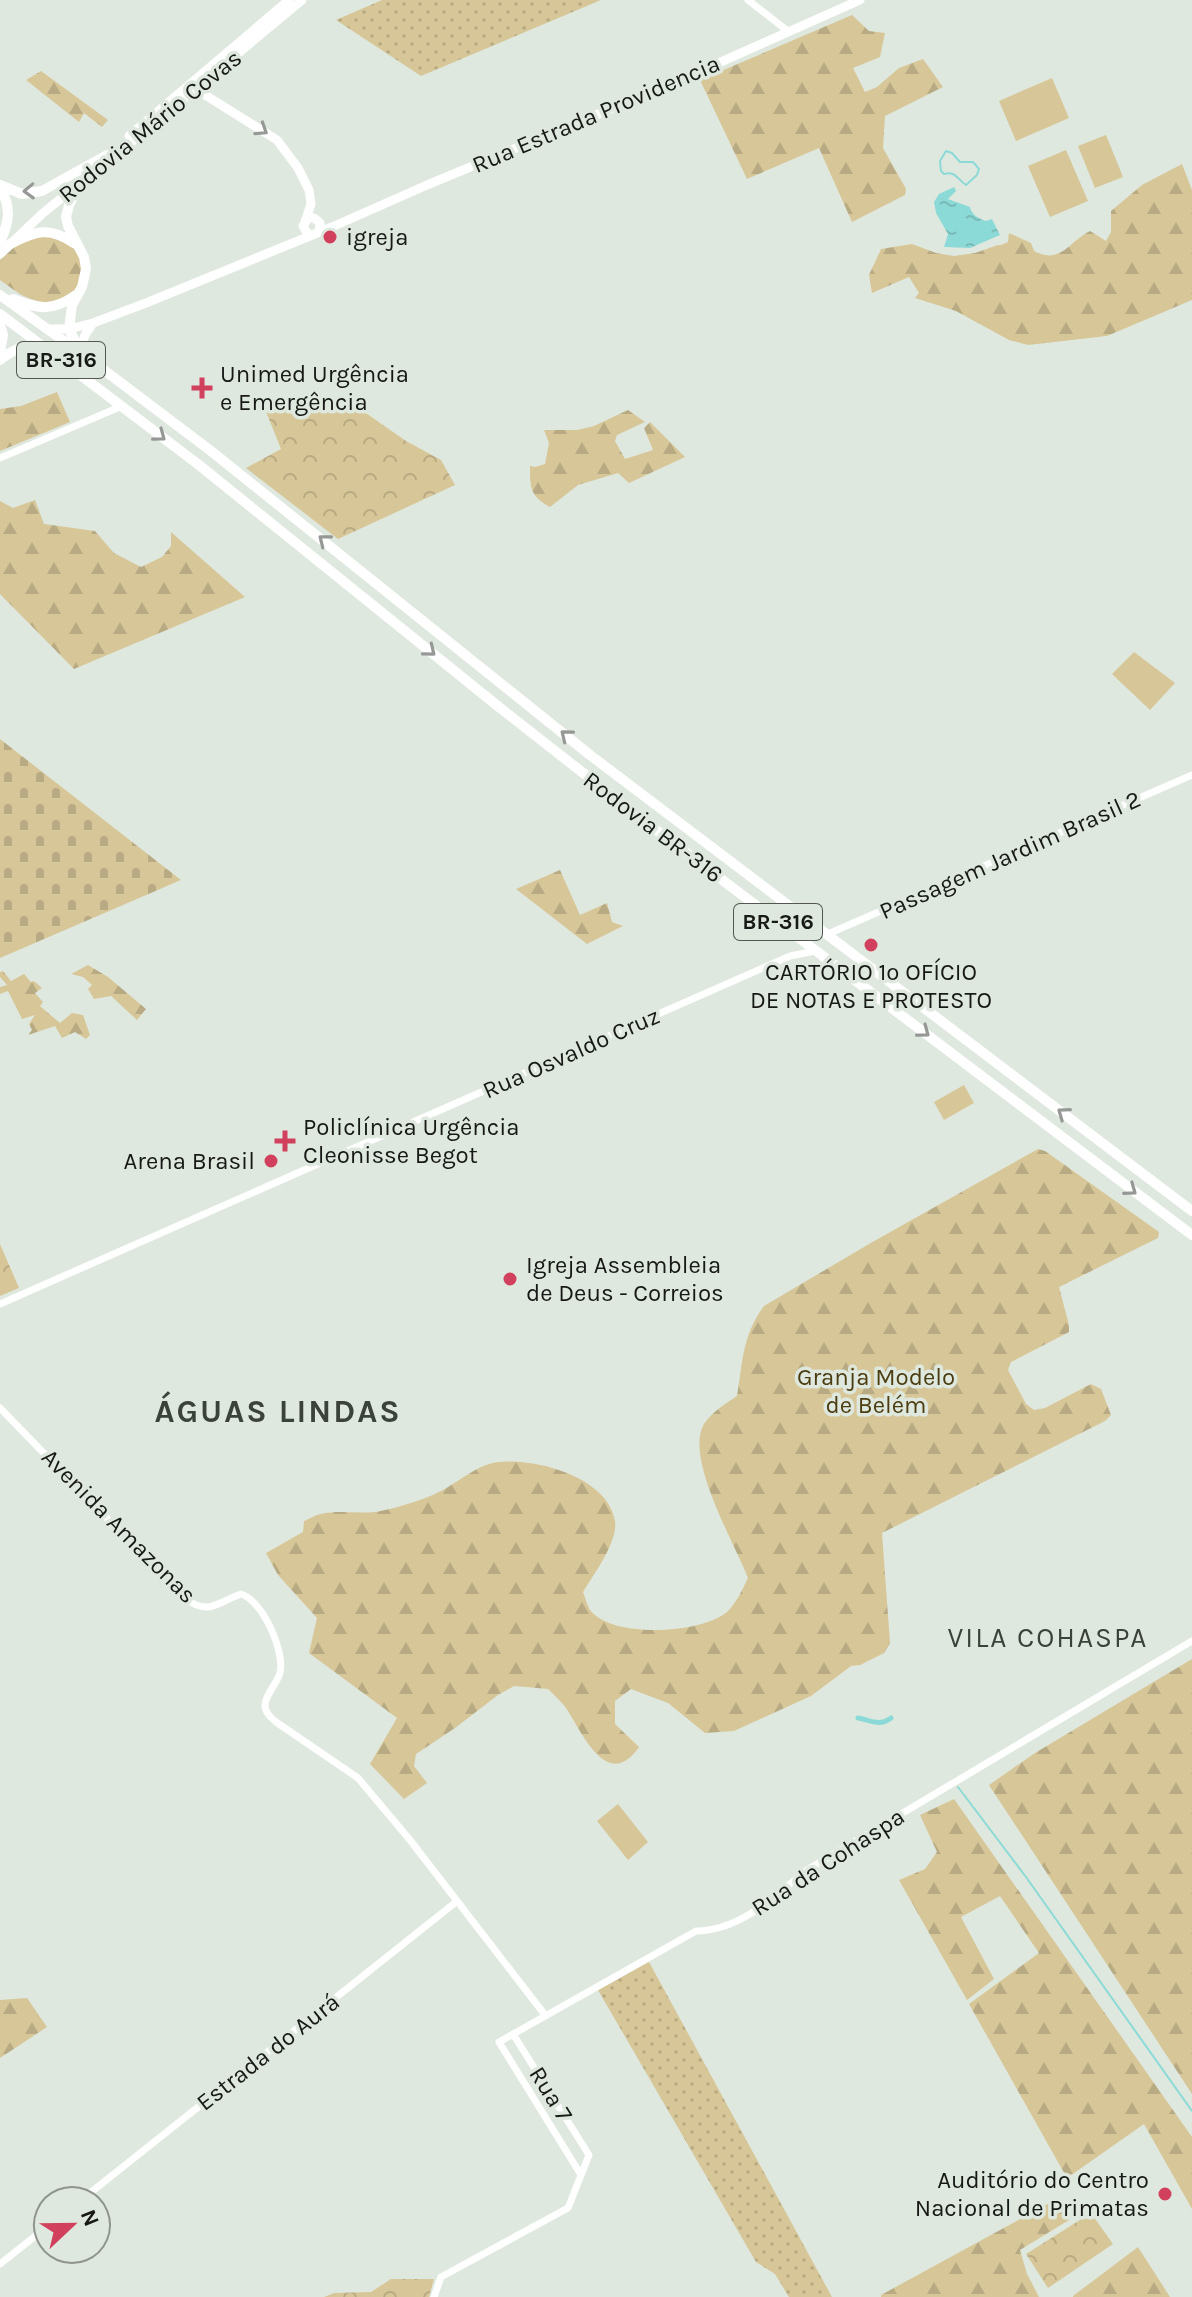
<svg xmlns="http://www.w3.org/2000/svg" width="1192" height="2297" viewBox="0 0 1192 2297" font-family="Karla,sans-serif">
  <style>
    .grass { fill: url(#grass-dots) }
    .forest { fill: url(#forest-firs) }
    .cemetery { fill: url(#cemetery-stones) }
    .park { fill: url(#park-crowns) }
    .pitch { fill: #d7c698 }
    .water { fill: url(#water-ripples) }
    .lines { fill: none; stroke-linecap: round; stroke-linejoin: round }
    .stream { stroke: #8cdad7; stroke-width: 2 }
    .canal { stroke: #8cdad7; stroke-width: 5 }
    .minor { stroke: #fff; stroke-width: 7 }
    .major { stroke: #fff; stroke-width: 9 }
    .highway { stroke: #fff; stroke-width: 10 }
    .oneway { stroke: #969896 }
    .poi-dot { fill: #d1415e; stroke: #dfe8de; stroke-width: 3 }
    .labels { text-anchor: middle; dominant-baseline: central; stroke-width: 7; stroke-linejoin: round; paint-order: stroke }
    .shield { fill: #dfe8de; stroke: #525752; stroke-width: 2 }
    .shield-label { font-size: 22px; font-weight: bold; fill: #161916 }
    .street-label { font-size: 24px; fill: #161916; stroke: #dfe8de }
    .poi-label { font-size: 24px; fill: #161916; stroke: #dfe8de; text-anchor: start }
    .park-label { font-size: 24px; fill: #4c3d11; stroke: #dfe8de }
    .quarter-label { font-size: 28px; letter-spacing: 2px; fill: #3b4239; stroke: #dfe8de }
    .district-label { font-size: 32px; font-weight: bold; letter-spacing: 2px; fill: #3b4239; stroke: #dfe8de }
  </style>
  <defs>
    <pattern id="grass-dots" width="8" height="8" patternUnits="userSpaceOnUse" patternTransform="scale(2)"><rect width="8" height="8" fill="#d7c698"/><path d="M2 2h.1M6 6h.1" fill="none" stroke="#b8aa82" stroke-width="1.8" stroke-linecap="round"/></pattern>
    <pattern id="forest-firs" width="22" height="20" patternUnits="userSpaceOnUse" patternTransform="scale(2)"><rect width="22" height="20" fill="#d7c698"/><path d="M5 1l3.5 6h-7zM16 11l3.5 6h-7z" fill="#b8aa82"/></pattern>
    <pattern id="cemetery-stones" width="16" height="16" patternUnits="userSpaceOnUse" patternTransform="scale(2)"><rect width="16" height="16" fill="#d7c698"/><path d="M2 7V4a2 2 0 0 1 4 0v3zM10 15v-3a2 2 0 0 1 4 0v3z" fill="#b8aa82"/></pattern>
    <pattern id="park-crowns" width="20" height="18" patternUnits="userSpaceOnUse" patternTransform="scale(2)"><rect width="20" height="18" fill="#d7c698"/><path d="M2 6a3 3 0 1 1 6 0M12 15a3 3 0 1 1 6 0" fill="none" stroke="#b8aa82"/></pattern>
    <pattern id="water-ripples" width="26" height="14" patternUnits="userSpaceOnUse" patternTransform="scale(2)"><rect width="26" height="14" fill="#8cdad7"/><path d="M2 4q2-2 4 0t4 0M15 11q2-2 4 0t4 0" fill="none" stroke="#78bab8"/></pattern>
  </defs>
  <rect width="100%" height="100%" fill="#dfe8de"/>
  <path class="grass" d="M382,0H601L421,76L336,20Z
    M649,1962L832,2297H789L775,2274L756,2262L598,1990Z"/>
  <path class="forest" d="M852,15L869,31L885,33L880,57L853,68L865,92L877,87L899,68L923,59L943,87L885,116L883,148L906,189L905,195L852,222L819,148L747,179L700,80Z
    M41,71L108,120L102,127L84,113L79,122L26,80Z
    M1182,164L1192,190V300L1107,336L1028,345L1009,340L956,311L915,298L919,293L909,277L872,293L869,275L881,249L912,244L936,253L954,256L975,253L998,245H1001L1008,242L1009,233L1031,243L1034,251C1061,265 1068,242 1090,231L1106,241L1111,232V211L1142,185Z
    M43,233C53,237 64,240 72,247C97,269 75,304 45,302C27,301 14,290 0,280V260L19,243Z
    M57,392L70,422L0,451V409L21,406Z
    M628,410L645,422L617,435L615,441L625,459L653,450L644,428L650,422L685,457L629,483L618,473L578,485L550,507C530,496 530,488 530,466L535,467L545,464L549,443L544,430H577L594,426Z
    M35,500L44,524L95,531L114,553L141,567L162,557L171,546V532L245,597L74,669L0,594V501L13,508Z
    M560,870L580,915L607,903L612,922L623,926L587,944L516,889Z
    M88,965L108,977L146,1009L137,1020L111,996L94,999L88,989L92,985L83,977L71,974Z
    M3,971L11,981L24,974L31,982L34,981L42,988L35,993L43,1002L40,1006L60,1023L72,1013L83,1015L90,1035L86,1039L75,1032L62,1038L55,1026L28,1035L32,1030L29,1024L35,1015L22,1019L8,991L0,994V987L7,985L0,977V972Z
    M1038,1149L1045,1151L1159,1232L1158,1238L1059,1287L1069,1325V1332L1011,1362L1008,1370L1026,1404L1034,1410L1045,1408L1091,1384L1101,1389L1111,1415L1105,1421L882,1533L890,1643L884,1653L860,1665L851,1666L811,1696L734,1731L705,1733L668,1703L631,1689L615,1701V1724L639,1747C607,1793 582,1732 566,1708C561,1701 554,1695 548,1689L514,1686L498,1695L455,1728L416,1754L414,1766L427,1783L404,1799L370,1764L397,1718L309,1653L317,1618L278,1575L266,1553L303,1532L304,1521C309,1519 315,1515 321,1514C340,1509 362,1515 381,1511C396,1508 426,1499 439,1492C458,1483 477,1464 499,1462C536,1458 608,1477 615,1521C618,1542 594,1574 583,1592C585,1597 587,1605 590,1610C612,1639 703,1634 728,1611C737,1602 742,1590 748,1578C735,1544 684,1457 704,1424C712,1412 725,1404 737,1396C743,1361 742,1336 764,1306L869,1244Z
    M1192,1659V2094L989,1785L1035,1753Z
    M954,1799L1192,2137V2209L1144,2124L1067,2178L969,2004L1039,1953L1000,1896L961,1917L994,1979L967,2000L899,1880L925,1869L937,1852L920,1815Z
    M27,1998L47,2027L0,2058V2000Z
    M1055,2200L1069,2220L1020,2250L1027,2274L1039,2297H881V2295Z
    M1138,2247L1170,2297H1073V2296Z"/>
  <path class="cemetery" d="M0,739L181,880L0,958Z"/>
  <path class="park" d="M316,394L350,402L406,441L441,460L455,485L338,539L246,468L281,449L265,409Z
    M0,1244L19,1288L0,1296Z
    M1091,2213L1113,2244L1048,2288L1026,2254Z
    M391,2279H434L429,2297H324L334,2293L371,2292Z"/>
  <path class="pitch" d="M1052,78L1069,118L1016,141L999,101Z
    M1106,135L1123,177L1095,188L1078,146Z
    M1066,150L1088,201L1050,217L1028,166Z
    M1134,652L1175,683L1150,710L1112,674Z
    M964,1085L974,1103L944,1120L934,1102Z
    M618,1804L648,1842L628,1860L597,1821Z"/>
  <path class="water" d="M954,187L956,191L948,199L970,207C971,214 979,219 986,221L992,219L1000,235L970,248L944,247L948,234L936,213L934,202L939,194Z"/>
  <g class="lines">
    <path class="stream" d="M946,151L952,153L960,162H973L979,169L977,175L966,185C957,179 956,171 944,174L941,171L940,161Z
      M958,1787L1026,1877L1192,2111"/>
    <path class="canal" d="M858,1718C870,1720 879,1727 891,1718"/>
    <path class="minor" d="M748,0L789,32
      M0,458L122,406
      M828,934L1192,775
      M0,1304L790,956L815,951
      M0,1408L184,1598C209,1616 216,1603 241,1594C263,1601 285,1651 280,1673C277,1684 264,1696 265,1707C266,1713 271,1718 276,1722L358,1778L410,1840L545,2015
      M581,2175L499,2042L696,1931C740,1931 775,1896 807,1870L1192,1641
      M80,2201L456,1902
      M0,2264L48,2226
      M434,2297L441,2277L568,2208L589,2155L513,2034"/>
    <path class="major" d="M194,85L202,93L277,140L298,168L309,190L311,204L305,222
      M129,136L289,0
      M99,169L302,0
      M313,235L307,233L303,226L308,218H314L320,223L319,232
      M0,254L43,213L84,180
      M47,329H69L93,323L146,303L332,227L427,185L676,82L860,0
      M81,347L85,335L93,323"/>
    <path class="highway" d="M104,165L74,195L69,205L66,217L68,226L84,257L86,269L82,287L72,305L69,329L76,343L96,364L211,451L590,755L1192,1211
      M0,185L22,194L42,191L107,155
      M0,188C12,207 9,223 0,242
      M10,244C35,231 49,226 74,243
      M0,295L78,351
      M13,299C38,309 52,312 76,295
      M0,314L199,465L499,707L643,820L1192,1235
      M0,325L3,335L0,352
      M0,360C17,346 28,343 47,355"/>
  </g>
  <defs><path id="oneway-chevron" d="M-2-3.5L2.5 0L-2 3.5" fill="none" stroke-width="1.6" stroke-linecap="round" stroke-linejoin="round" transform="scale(2)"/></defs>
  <g class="oneway">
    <use href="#oneway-chevron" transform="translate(262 130) rotate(33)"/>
    <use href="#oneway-chevron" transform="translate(29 191) rotate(178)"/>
    <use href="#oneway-chevron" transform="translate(160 436) rotate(37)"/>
    <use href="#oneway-chevron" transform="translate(324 540) rotate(-142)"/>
    <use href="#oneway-chevron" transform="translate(430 651) rotate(39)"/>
    <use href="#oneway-chevron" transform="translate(566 735) rotate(-141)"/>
    <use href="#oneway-chevron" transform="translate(924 1032) rotate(37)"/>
    <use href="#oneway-chevron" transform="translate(1063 1113) rotate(-144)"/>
    <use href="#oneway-chevron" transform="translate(1131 1190) rotate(36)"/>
  </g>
  <g class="poi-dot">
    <circle cx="330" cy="237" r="8"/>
    <path d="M198 376h8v8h8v8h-8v8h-8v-8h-8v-8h8z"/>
    <circle cx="871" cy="945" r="8"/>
    <path d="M281 1129h8v8h8v8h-8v8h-8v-8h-8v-8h8z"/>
    <circle cx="271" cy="1161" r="8"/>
    <circle cx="510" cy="1279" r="8"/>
    <circle cx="1165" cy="2194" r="8"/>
  </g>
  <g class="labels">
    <g class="shield">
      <rect x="17" y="342" width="88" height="36" rx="6"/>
      <rect x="734" y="904" width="88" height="36" rx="6"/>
    </g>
    <g class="shield-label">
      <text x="61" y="360">BR-316</text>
      <text x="778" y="922">BR-316</text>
    </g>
    <g class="street-label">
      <text transform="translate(596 114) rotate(-23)">Rua Estrada Providencia</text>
      <text transform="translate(150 126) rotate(-39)">Rodovia Mário Covas</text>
      <text transform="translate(653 827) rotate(37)">Rodovia BR-316</text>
      <text transform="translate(1010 855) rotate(-24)">Passagem Jardim Brasil 2</text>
      <text transform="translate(571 1053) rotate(-24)">Rua Osvaldo Cruz</text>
      <text transform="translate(119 1526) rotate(45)">Avenida Amazonas</text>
      <text transform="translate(828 1862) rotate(-33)">Rua da Cohaspa</text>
      <text transform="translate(268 2052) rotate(-38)">Estrada do Aurá</text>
      <text transform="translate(551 2094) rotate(58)">Rua 7</text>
    </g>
    <g class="poi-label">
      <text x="346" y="237">igreja</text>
      <text x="220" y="374">Unimed Urgência<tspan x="220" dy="28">e Emergência</tspan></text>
      <text x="871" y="972" text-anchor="middle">CARTÓRIO 1º OFÍCIO<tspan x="871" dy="28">DE NOTAS E PROTESTO</tspan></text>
      <text x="303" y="1127">Policlínica Urgência<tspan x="303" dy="28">Cleonisse Begot</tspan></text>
      <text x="255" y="1161" text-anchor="end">Arena Brasil</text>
      <text x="526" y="1265">Igreja Assembleia<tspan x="526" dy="28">de Deus - Correios</tspan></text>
      <text x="1149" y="2180" text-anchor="end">Auditório do Centro<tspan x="1149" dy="28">Nacional de Primatas</tspan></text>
    </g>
    <g class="park-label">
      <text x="876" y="1377">Granja Modelo<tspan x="876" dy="28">de Belém</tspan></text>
    </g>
    <g class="quarter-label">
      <text x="1048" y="1637">VILA COHASPA</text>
    </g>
    <g class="district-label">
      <text x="278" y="1411">ÁGUAS LINDAS</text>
    </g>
  </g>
  <g transform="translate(72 2225) rotate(68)"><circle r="38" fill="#dfe8de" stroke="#8f958e" stroke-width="2"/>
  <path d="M0-6L14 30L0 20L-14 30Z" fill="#d1415e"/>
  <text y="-12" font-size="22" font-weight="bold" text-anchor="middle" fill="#161916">N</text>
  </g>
</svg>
